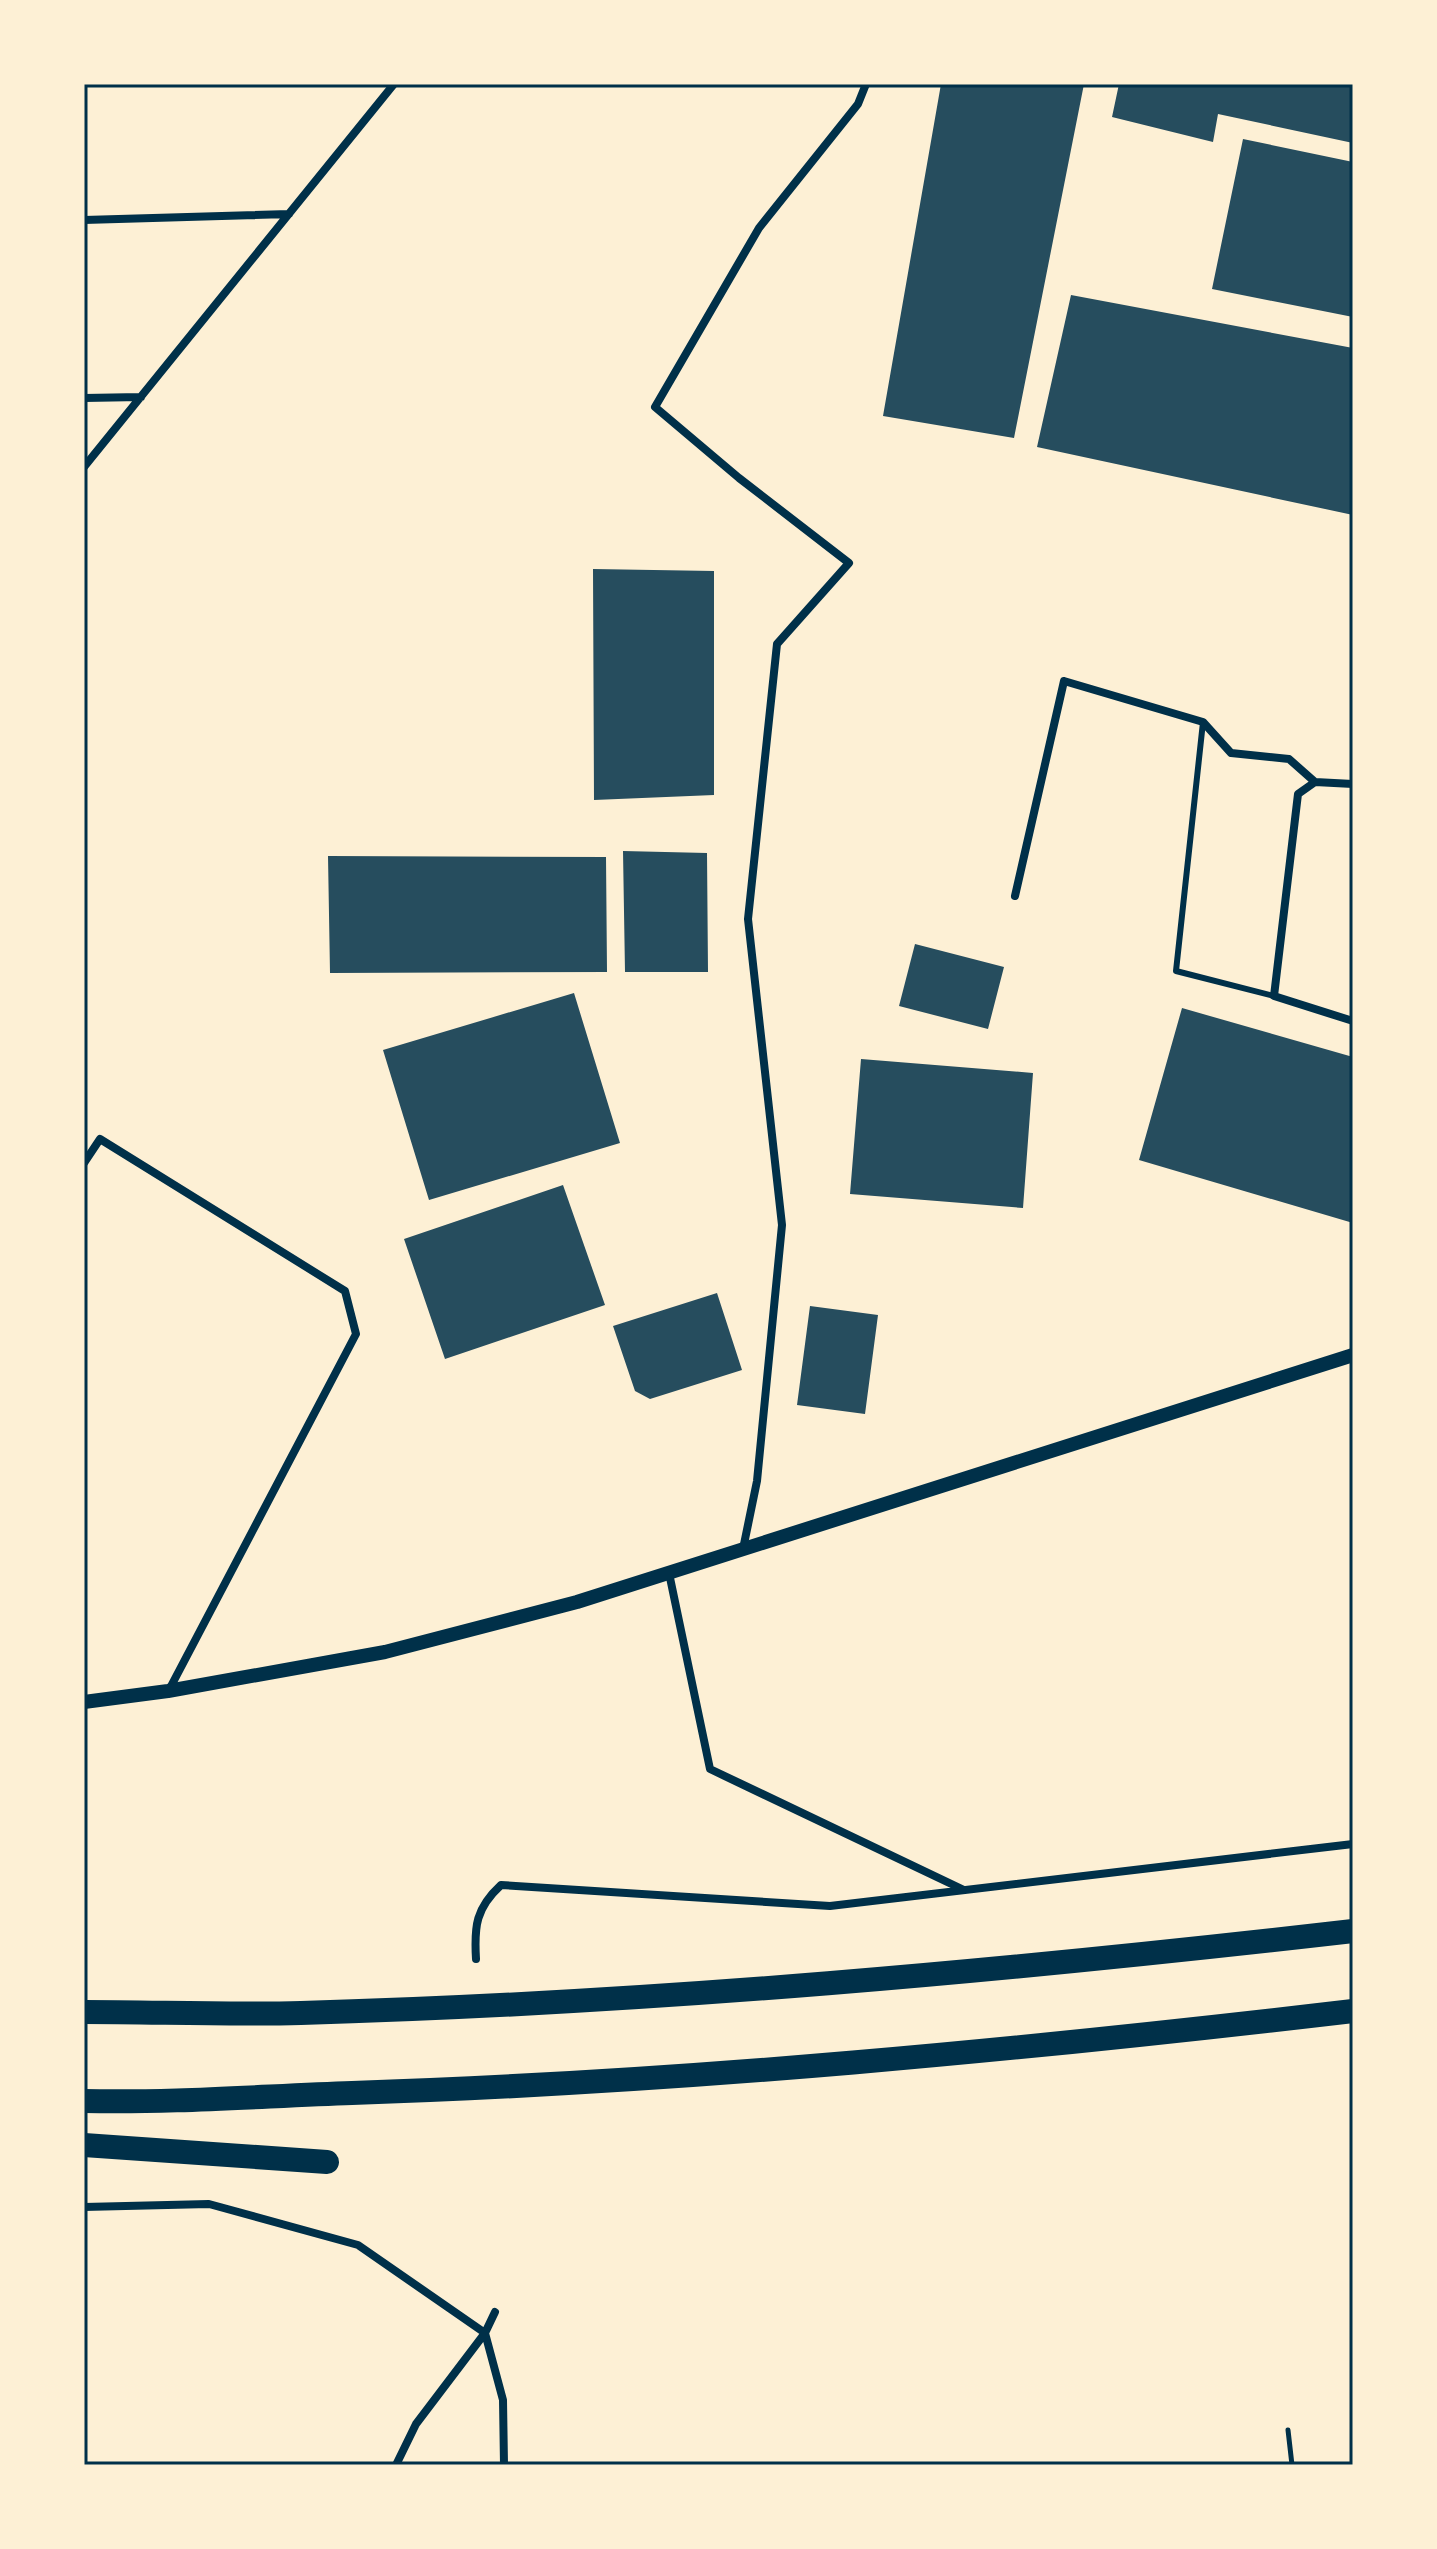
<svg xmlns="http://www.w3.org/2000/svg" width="1437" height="2549" viewBox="0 0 1437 2549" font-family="'Sofia Sans Condensed',sans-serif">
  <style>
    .building { fill: #264d5e }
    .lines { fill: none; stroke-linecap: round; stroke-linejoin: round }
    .path { stroke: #003049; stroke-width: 5 }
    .service { stroke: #003049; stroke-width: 6 }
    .minor { stroke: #003049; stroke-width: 8 }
    .tertiary { stroke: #003049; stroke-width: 14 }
    .motorway { stroke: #003049; stroke-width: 24 }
    .neatline { fill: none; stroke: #003049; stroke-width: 3 }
  </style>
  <rect width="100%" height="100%" fill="#fdf0d5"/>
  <path class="building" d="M941,84H1084L1014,438L883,416Z
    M1119,84H1353V143L1218,114L1213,142L1112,117Z
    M1243,139L1353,162V317L1212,289Z
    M1071,295L1353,348V515L1037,447Z
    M593,569L714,571V795L594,800Z
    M623,851L707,853L708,972H625Z
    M328,856L606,857L607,972L330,973Z
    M915,944L1004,967L988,1029L899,1006Z
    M574,993L620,1143L429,1200L383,1050Z
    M1182,1008L1353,1057V1223L1139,1160Z
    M861,1059L1033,1073L1023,1208L850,1194Z
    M563,1185L605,1305L445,1359L404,1239Z
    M717,1293L742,1370L650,1399L635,1391L613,1326Z
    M810,1306L878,1315L865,1414L797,1405Z"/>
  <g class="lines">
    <path class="path" d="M1288,2430L1292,2465"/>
    <path class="service" d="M1203,722L1176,971L1274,996"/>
    <path class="minor" d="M84,220L289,214
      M84,398L141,397
      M84,467L394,84
      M1353,784L1315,782L1298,794L1274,996L1353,1021
      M1015,896L1064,681L1203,722L1231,753L1289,759L1315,782
      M84,1163L100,1139L345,1291L356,1334L169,1690
      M743,1549L757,1481L782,1225L748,919L777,644L849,563L739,478L655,407L759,228L858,104L866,84
      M669,1573L710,1769L964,1890
      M476,1959C474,1926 476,1908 501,1885L830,1906L1353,1844
      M84,2207L209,2204L358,2245L485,2333L503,2400L504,2465
      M396,2465L416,2424L485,2333L495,2312"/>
    <path class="tertiary" d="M84,1702L168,1691L385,1652L577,1602L1353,1355"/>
    <path class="motorway" d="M84,2012C156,2012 229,2015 301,2013C653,2003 1004,1971 1353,1931
      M84,2101C173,2103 263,2096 352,2093C687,2082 1020,2050 1353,2011
      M84,2145L327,2162"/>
  </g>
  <rect width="1437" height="2549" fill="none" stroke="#fdf0d5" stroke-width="172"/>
  <rect x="86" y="86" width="1265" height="2377" class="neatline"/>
</svg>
